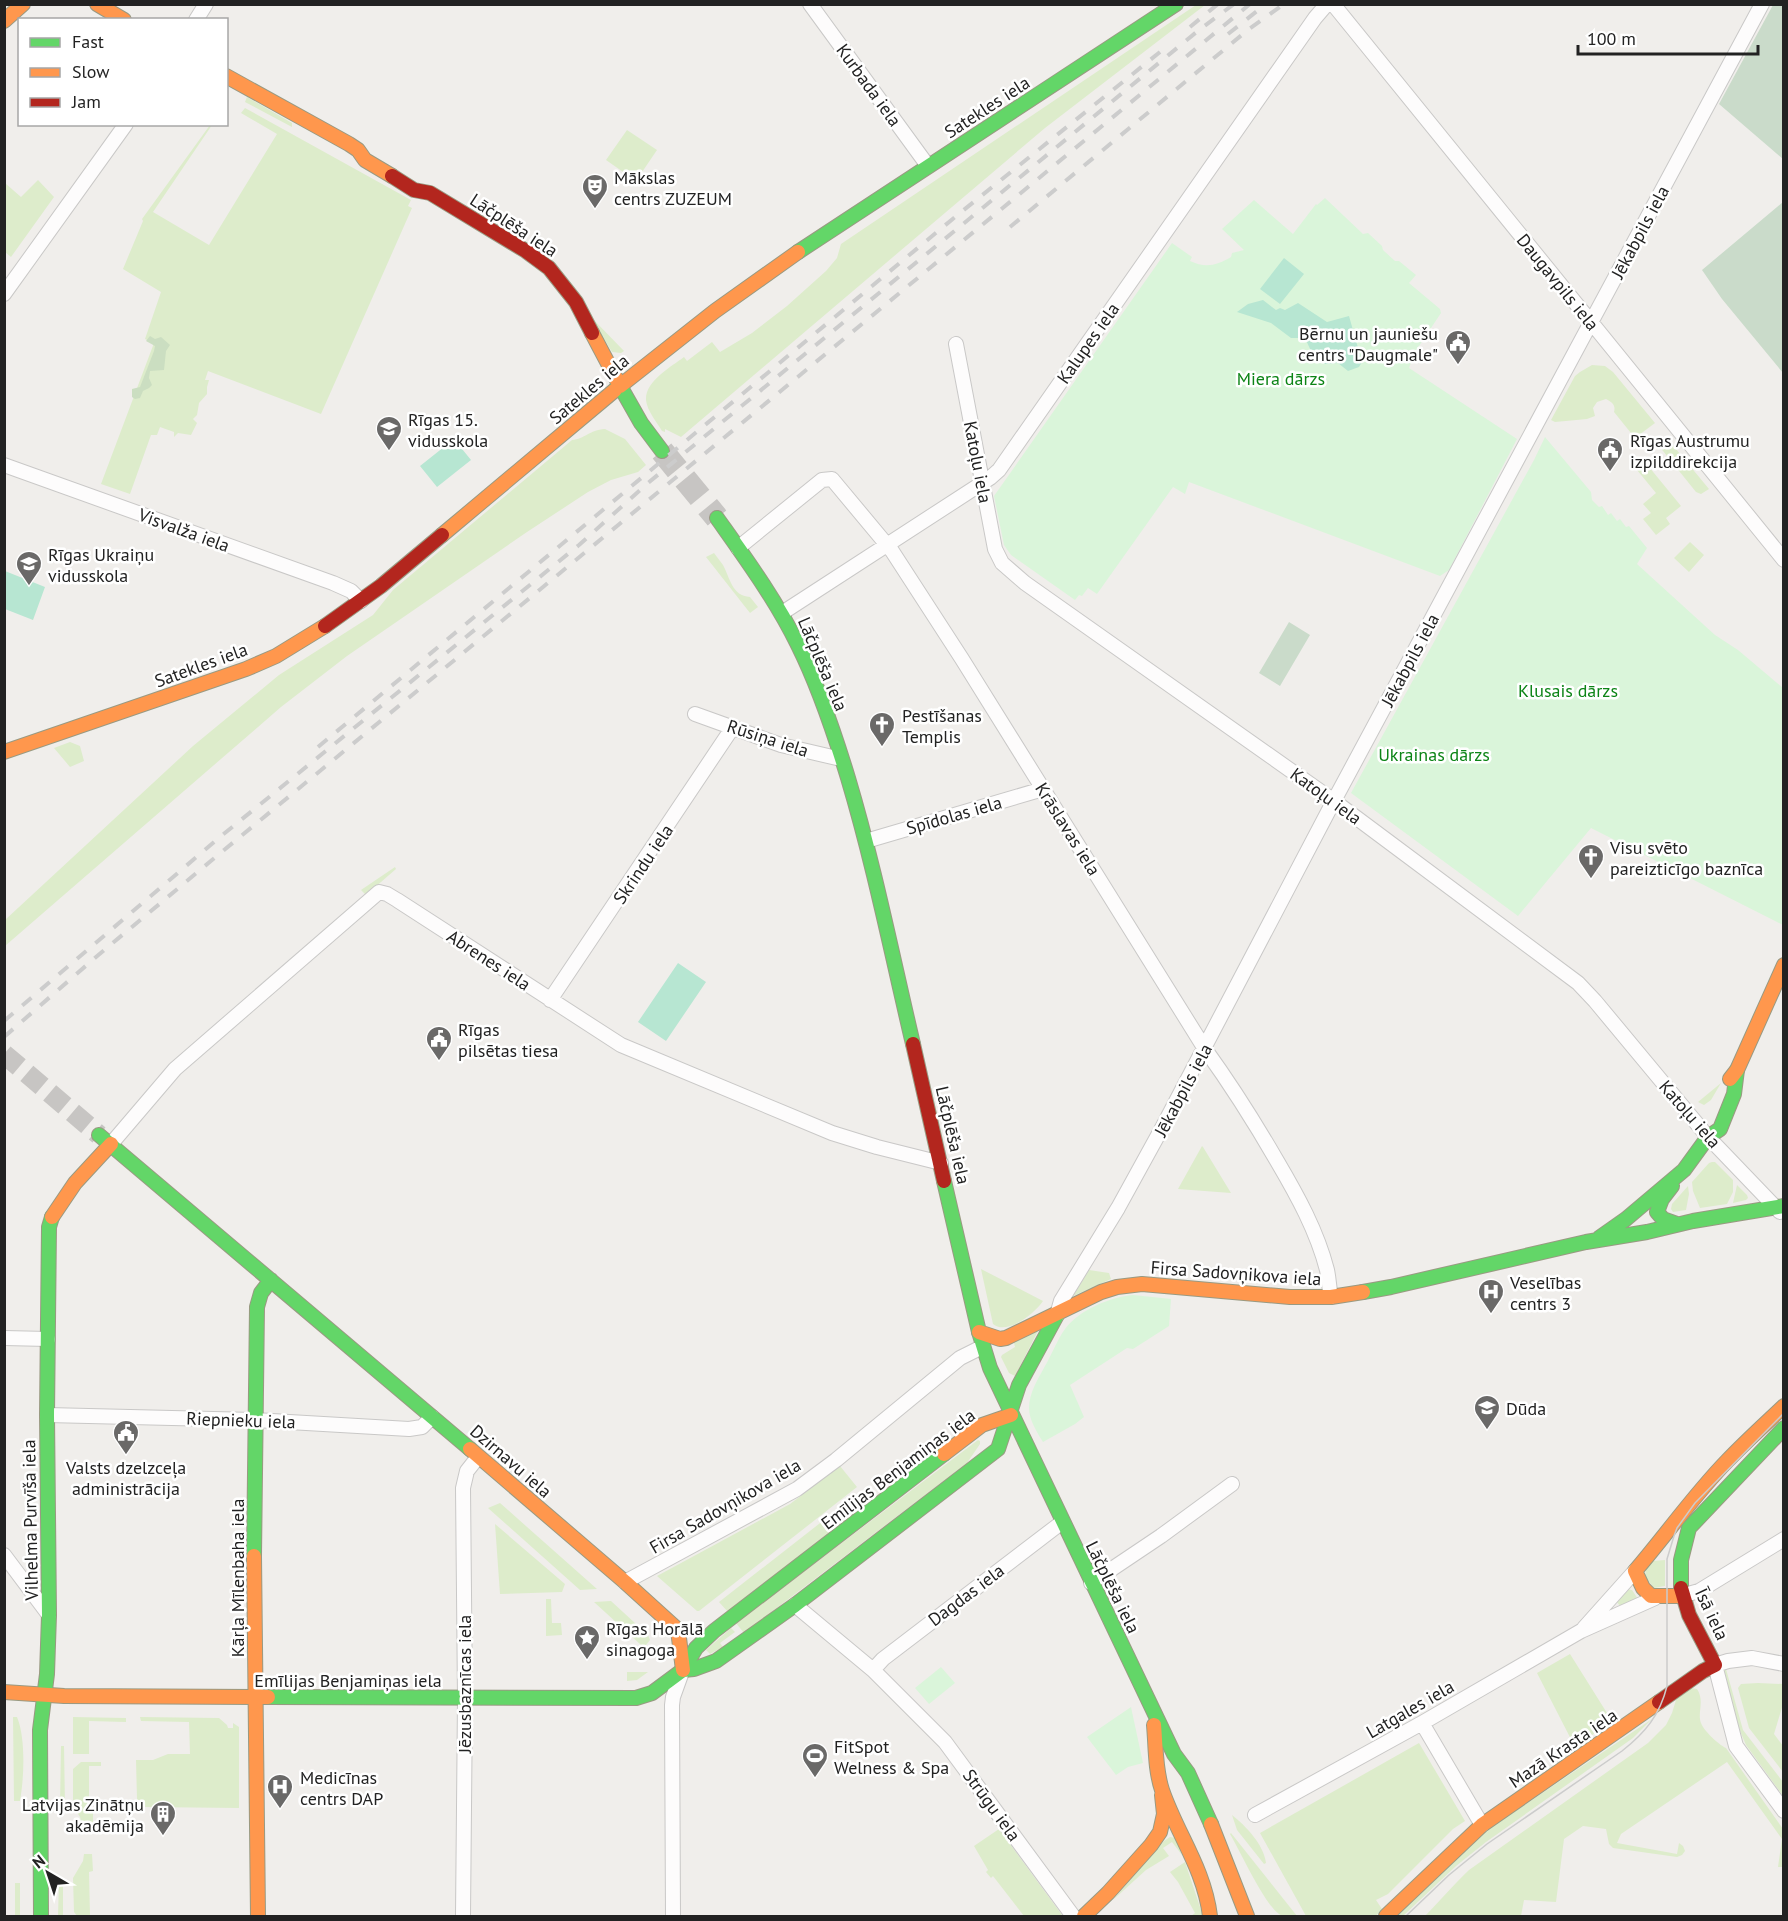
<svg xmlns="http://www.w3.org/2000/svg" width="1788" height="1921" viewBox="0 0 1788 1921" font-family="'PT Sans',sans-serif">
  <style>
    .grass { fill: #ddeccb }
    .forest { fill: #cbdec1 }
    .cemetery { fill: #cadbca }
    .park { fill: #daf5da }
    .pitch { fill: #b7e6d2 }
    .lines { fill: none; stroke-linecap: round; stroke-linejoin: round }
    .secondary-tunnel { stroke: #c7c5c3; stroke-width: 20; stroke-dasharray: 20 10; stroke-linecap: butt }
    .highway-tunnel { stroke: #c7c5c3; stroke-width: 24; stroke-dasharray: 24 12; stroke-linecap: butt }
    .street-casing { stroke: #c9c8c7; stroke-width: 16 }
    .fast-casing { stroke: #999a82; stroke-width: 16 }
    .slow-casing { stroke: #999a82; stroke-width: 16 }
    .jam-casing { stroke: #999a82; stroke-width: 16 }
    .street { stroke: #fdfcfc; stroke-width: 14 }
    .fast { stroke: #63d668; stroke-width: 14 }
    .slow { stroke: #ff974d; stroke-width: 14 }
    .jam { stroke: #b3261e; stroke-width: 14 }
    .tram { stroke: #ccc; stroke-width: 1.5 }
    .rail { stroke: #ccc; stroke-width: 4; stroke-dasharray: 12 12; stroke-linecap: butt }
    .labels { text-anchor: middle; dominant-baseline: central; stroke-width: 5; stroke-linejoin: round; paint-order: stroke }
    .street-label { font-size: 18px; fill: #222; stroke: #fff }
    .poi-label { font-size: 18px; fill: #222; stroke: #fff; text-anchor: start }
    .park-label { font-size: 18px; fill: #0c8416; stroke: #fff }
  </style>
  <rect width="100%" height="100%" fill="#f0eeeb"/>
  <path class="grass" d="M1196,5H1205L1045,128L681,437L665,429V432L662,431C657,422 647,411 646,400C645,381 671,367 684,357L687,361L712,342L720,352L752,333L787,306L826,271L837,258L841,244Z
    M247,97L292,123V127L245,102Z
    M245,108L411,200L408,206L412,208L321,414L208,371L205,380H209L207,387V394L199,403L197,415L193,419L197,423L191,435L178,433L174,437V432L160,427L157,435H151L130,494L101,484L154,343L145,339L161,292L123,269L143,221L142,219L210,125H212L153,212L209,245L277,134L241,113Z
    M627,130L657,150L636,181L606,160Z
    M38,180L54,197L11,257L5,252V183L21,197Z
    M591,317L624,351L621,353L612,352Z
    M1592,365L1605,366L1613,372L1655,423L1635,438L1614,412C1616,405 1612,402 1606,399L1597,402L1593,408L1595,416L1587,419L1555,422L1551,420L1575,376L1580,372Z
    M605,429L625,439L646,465L638,472L611,480L588,492L527,532L347,656L281,707L5,946V920L193,746L279,675L373,615L393,590L572,440C585,439 589,430 605,429Z
    M1666,437L1709,489L1701,494L1696,492L1659,446Z
    M1644,458L1646,460L1645,462L1681,506L1666,518L1670,524L1656,535L1643,519L1651,513L1643,504L1656,493L1637,470L1640,467L1637,464Z
    M1690,542L1704,555L1689,572L1674,558Z
    M714,553C717,557 720,561 723,565C730,578 732,596 750,597L758,607L750,613L706,557Z
    M70,742L80,746L84,761L70,767L54,748Z
    M395,867L396,869L366,895L361,890Z
    M1721,1083L1711,1100L1704,1105L1698,1102Z
    M1202,1146L1203,1147L1231,1193L1178,1189Z
    M1712,1162H1715L1733,1180V1192L1727,1204L1700,1208L1693,1191L1692,1182L1709,1163Z
    M1737,1185L1747,1195L1748,1198L1746,1200L1733,1203Z
    M1688,1186L1689,1194L1686,1210L1673,1212L1671,1209L1672,1204Z
    M981,1269L1043,1301C1035,1313 1007,1336 993,1324Z
    M1089,1270L1109,1273L1111,1279L1073,1296Z
    M1038,1331L1015,1376L1009,1373L1001,1357L1002,1355L1015,1347L1014,1343Z
    M978,1440L980,1441V1444L967,1463L744,1633L736,1623Z
    M840,1466L857,1487L699,1611H697L657,1576L790,1504Z
    M856,1495H862L870,1504L728,1612L719,1602Z
    M500,1503L597,1589L580,1590L488,1508Z
    M495,1524L565,1584L562,1592L500,1594Z
    M1665,1560V1586L1654,1588L1645,1576L1646,1568L1653,1561Z
    M1625,1589L1632,1590L1638,1599L1621,1607L1616,1601Z
    M546,1599H551L552,1623H561L562,1635L546,1636Z
    M611,1601L648,1635L650,1640L646,1645H641L594,1602Z
    M731,1628L735,1632L720,1643L723,1647L710,1654L706,1650Z
    M1570,1654L1612,1721L1575,1747L1537,1673Z
    M1726,1669L1743,1730L1783,1782V1796L1746,1745L1740,1731L1722,1670Z
    M627,1672H648L637,1680L627,1681Z
    M1758,1683L1783,1684V1704L1774,1734L1783,1746V1772L1749,1728L1738,1688L1741,1684Z
    M1691,1688L1697,1689C1705,1701 1697,1713 1701,1723C1704,1731 1718,1744 1726,1748L1783,1829V1867H1778L1782,1839L1727,1762L1621,1834L1617,1843L1677,1854L1679,1843L1683,1846L1685,1851L1682,1855L1677,1857L1613,1848L1609,1844L1606,1829L1583,1826L1564,1839L1556,1902L1524,1900L1521,1916H1425C1440,1901 1453,1885 1469,1870L1648,1743L1666,1725L1672,1713L1676,1700Z
    M13,1717H17C26,1739 24,1778 20,1801H14Z
    M73,1717L126,1718V1722L89,1721V1754H73Z
    M140,1717L219,1718L227,1725L228,1728H233V1723L239,1727V1808L145,1807L141,1805L137,1799L136,1760H153L168,1754H190L189,1722L141,1721Z
    M1652,1719L1633,1738L1486,1842L1456,1866L1403,1916H1397L1489,1829Z
    M1419,1743L1465,1821L1453,1829L1388,1894L1376,1900L1382,1909L1376,1916H1306L1260,1833Z
    M61,1746H64L65,1806L60,1807Z
    M81,1762H101V1766H89V1812H93V1830H84L80,1817L73,1806V1769Z
    M1232,1815C1246,1826 1264,1845 1266,1863L1264,1864L1237,1830Z
    M999,1829L1062,1915L1024,1916L993,1876L991,1878L986,1872L988,1870L974,1846Z
    M1231,1833L1297,1916C1291,1917 1284,1918 1279,1914C1265,1905 1240,1851 1230,1834Z
    M1170,1837L1175,1838L1182,1855L1172,1842L1163,1848L1169,1856L1146,1870L1113,1900L1164,1841Z
    M84,1854H92L93,1871L89,1872L90,1916H77L74,1912L73,1878L83,1861Z
    M1185,1862L1203,1916H1191L1195,1913L1178,1882L1170,1872Z
    M59,1880H63V1916H58Z
    M15,1883H20V1916H15Z"/>
  <path class="forest" d="M150,336L155,339L161,337L170,345L166,351L164,370L150,371L149,378L152,385L149,388L143,391L140,398L135,399L132,397V389L140,387L154,351L155,346L146,341Z"/>
  <path class="cemetery" d="M1773,5H1783V159L1719,104Z
    M1783,202V373L1722,299L1702,270Z
    M1289,622L1310,635L1280,686L1259,673Z"/>
  <path class="park" d="M1325,198L1363,234L1368,233L1382,246L1383,250L1395,261H1399L1416,275L1409,283L1440,309L1441,313L1415,352L1409,368L1517,439L1449,570L1440,576L1189,482L1185,494L1173,487L1097,594L1088,588L1082,596L1079,595L1075,600L1011,555L1004,545L994,496L1172,243L1192,257L1190,261C1205,268 1216,266 1231,257L1232,253L1244,250L1222,229L1254,200L1293,234L1316,204L1317,205Z
    M1545,437L1591,492L1592,500L1599,507L1602,506L1608,515L1611,513L1617,521L1620,519L1626,527L1629,526L1647,548L1637,564L1715,635L1738,650L1783,688V925L1591,828L1518,916L1351,793L1534,460Z
    M1133,1295L1171,1299L1169,1326L1133,1349L1127,1348L1070,1385L1084,1417L1075,1424L1043,1442C1037,1432 1029,1420 1029,1408C1029,1393 1038,1379 1045,1366C1052,1354 1057,1340 1065,1329C1079,1310 1110,1297 1133,1295Z
    M941,1667L955,1683L929,1704L915,1688Z
    M1131,1707L1143,1763L1128,1767L1116,1775L1087,1737Z
    M5,1716H6V1916H4Z"/>
  <path class="pitch" d="M1284,258L1304,274L1280,304L1260,289Z
    M1263,300L1276,310L1280,308L1285,310L1298,303L1327,322L1349,316L1362,362L1359,367L1348,371L1338,363L1325,364L1311,351L1305,338H1291L1271,323L1237,312L1248,304Z
    M454,439L471,460L437,487L420,466Z
    M5,571L45,587L33,620L5,609Z
    M678,963L706,982L666,1041L638,1022Z"/>
  <g class="lines">
    <path class="secondary-tunnel" d="M4,1054L99,1135"/>
    <path class="highway-tunnel" d="M662,451L717,518"/>
    <defs>
      <path id="street" d="M810,4L928,166
        M1333,4L1784,560
        M196,20L206,4
        M4,294L126,124
        M956,344L995,549L1002,563L1025,583L1334,801L1578,983L1595,1001L1708,1137L1780,1212
        M4,465L333,583L351,591L361,601
        M738,548L822,480L832,479L892,551L962,659L1205,1049C1231,1085 1255,1123 1277,1161C1297,1195 1317,1231 1327,1270C1329,1279 1329,1288 1331,1297
        M782,613L990,478L999,470L1315,18L1327,4
        M695,714L781,745L841,759
        M866,841L1043,789
        M550,1000L733,727
        M111,1144L175,1069L379,892L387,894L397,900L621,1045L832,1133L877,1147L941,1163
        M1057,1315L1061,1301L1118,1208L1162,1128L1329,810L1762,4
        M4,1338L48,1339
        M47,1415L255,1420L409,1429L422,1427L432,1417
        M4,1555L49,1615
        M625,1582L797,1489L836,1460L960,1358L982,1347
        M1091,1583L1161,1536L1232,1484
        M1681,1596L1699,1591L1784,1539
        M795,1605L873,1670L945,1742L1073,1916
        M1584,1628L1635,1571
        M1784,1664L1752,1658L1728,1661L1715,1665L1736,1746L1784,1811
        M873,1670L883,1659L1061,1523
        M1422,1723L1482,1825
        M1255,1815L1422,1723L1581,1631L1655,1598
        M463,1916L465,1699L463,1488L467,1471L478,1457
        M673,1916L672,1705L673,1697L682,1672"/>
      <path id="fast" d="M798,252L1176,4
        M615,390L620,386L641,423L662,451
        M717,518C746,559 776,600 798,645C819,687 834,732 848,778C874,865 892,955 913,1044
        M99,1135L470,1449
        M944,1181L979,1332L990,1368L1174,1754L1188,1773L1211,1824
        M1672,1186L1662,1199L1657,1212L1663,1219L1677,1224
        M1599,1238L1626,1219L1684,1170L1708,1137L1720,1129L1734,1094L1737,1070
        M1363,1292L1391,1287L1586,1242L1647,1232L1693,1221L1784,1206
        M254,1556L257,1307L261,1293L271,1280
        M1681,1588V1560L1689,1528L1784,1428
        M683,1670L694,1669L716,1661L795,1605L998,1449L1019,1385L1057,1315
        M268,1697L636,1698L652,1693L683,1670L696,1648L714,1631L944,1454
        M41,1916L40,1730L47,1674L49,1615L47,1415L49,1227L52,1217"/>
      <path id="slow" d="M97,4L124,20
        M4,21L23,4
        M226,76L349,144L358,150L365,160L392,176
        M592,333L620,386L715,311L798,252
        M442,535L615,390
        M4,752L246,669L276,656L325,626
        M1730,1079L1737,1070L1784,965
        M52,1217L75,1183L111,1144
        M979,1332L1000,1339L1006,1338L1101,1292L1117,1287L1142,1284L1290,1297H1331L1363,1292
        M470,1449L625,1582L678,1630L683,1670
        M944,1454L982,1425L1011,1415
        M254,1556L258,1916
        M1681,1596H1651L1643,1588L1635,1571C1666,1535 1694,1495 1727,1461C1745,1442 1765,1424 1784,1406
        M4,1692L64,1696L268,1697
        M1154,1725C1156,1747 1155,1769 1162,1790C1177,1834 1204,1868 1210,1916
        M1211,1824L1247,1916
        M1084,1916L1108,1893L1151,1845L1160,1832L1164,1814L1162,1795
        M1386,1916L1482,1825L1659,1702"/>
      <path id="jam" d="M392,176L414,190L430,193L526,251L549,268L576,302L592,333
        M325,626L381,586L442,535
        M913,1044L944,1181
        M1659,1702L1703,1671L1715,1665L1689,1615L1681,1588"/>
    </defs>
    <use href="#street" class="street-casing"/>
    <use href="#fast" class="fast-casing"/>
    <use href="#slow" class="slow-casing"/>
    <use href="#jam" class="jam-casing"/>
    <use href="#street" class="street"/>
    <use href="#fast" class="fast"/>
    <use href="#slow" class="slow"/>
    <use href="#jam" class="jam"/>
    <path class="tram" d="M1406,1916L1449,1875L1487,1844L1622,1751C1645,1733 1660,1715 1667,1686V1559L1674,1536L1677,1528L1695,1503L1784,1413"/>
    <path class="rail" d="M1190,27L1218,4
      M1228,34L1266,4
      M1010,227L1249,29L1284,4
      M318,747L955,217L1160,52
      M4,1021L220,837L579,545L648,483L1199,30L1234,4
      M4,1037L96,957L212,860L1250,4"/>
  </g>
  <defs>
    <symbol id="theatre-pin" viewBox="-11 -11 22 30"><path d="M0 17L-7.5 6A9.5 9.5 0 1 1 7.5 6Z" fill="#6a6968" stroke="#fff"/><path d="M-5-5.5Q0-4 5-5.5V0Q5 5 0 6Q-5 5-5 0ZM-3.3-2.5H-1v1.5H-3.3ZM1-2.5H3.3v1.5H1ZM-2.8 1Q0 5.5 2.8 1Z" fill="#fff"/></symbol>
    <symbol id="civic-pin" viewBox="-11 -11 22 30"><path d="M0 17L-7.5 6A9.5 9.5 0 1 1 7.5 6Z" fill="#6a6968" stroke="#fff"/><path d="M-.6-6.5H3V-4.5H.6V-3L4-1V1h2V6H-6V1h2V-1L-.6-3ZM-1.2 2.5V6h2.4V2.5Z" fill="#fff"/></symbol>
    <symbol id="school-pin" viewBox="-11 -11 22 30"><path d="M0 17L-7.5 6A9.5 9.5 0 1 1 7.5 6Z" fill="#6a6968" stroke="#fff"/><path d="M0-5L7-2L0 1L-7-2ZM-4 1L0 2.5L4 1V4Q0 6-4 4Z" fill="#fff"/></symbol>
    <symbol id="church-pin" viewBox="-11 -11 22 30"><path d="M0 17L-7.5 6A9.5 9.5 0 1 1 7.5 6Z" fill="#6a6968" stroke="#fff"/><path d="M-1.2-6h2.4v3.5h3.3v2.4h-3.3V6h-2.4V-.1h-3.3v-2.4h3.3Z" fill="#fff"/></symbol>
    <symbol id="hospital-pin" viewBox="-11 -11 22 30"><path d="M0 17L-7.5 6A9.5 9.5 0 1 1 7.5 6Z" fill="#6a6968" stroke="#fff"/><path d="M-5-5h3v3.5h4V-5h3V5h-3V1.5h-4V5h-3Z" fill="#fff"/></symbol>
    <symbol id="sight-pin" viewBox="-11 -11 22 30"><path d="M0 17L-7.5 6A9.5 9.5 0 1 1 7.5 6Z" fill="#6a6968" stroke="#fff"/><path d="M0-6L1.8-2.2L6-1.7L2.9 1.2L3.7 5.4L0 3.3L-3.7 5.4L-2.9 1.2L-6-1.7L-1.8-2.2Z" fill="#fff"/></symbol>
    <symbol id="stadium-pin" viewBox="-11 -11 22 30"><path d="M0 17L-7.5 6A9.5 9.5 0 1 1 7.5 6Z" fill="#6a6968" stroke="#fff"/><path d="M0-5a6.5 5 0 1 0 0 10a6.5 5 0 1 0 0-10ZM-3.5-1.8h7v3.6h-7Z" fill="#fff"/></symbol>
    <symbol id="building-pin" viewBox="-11 -11 22 30"><path d="M0 17L-7.5 6A9.5 9.5 0 1 1 7.5 6Z" fill="#6a6968" stroke="#fff"/><path d="M-4-6H4V6H1V3H-1V6H-4ZM-2.5-4.3h1.7v1.8h-1.7ZM.8-4.3h1.7v1.8H.8ZM-2.5-1h1.7V.8h-1.7ZM.8-1h1.7V.8H.8Z" fill="#fff"/></symbol>
  </defs>
  <g fill-rule="evenodd">
    <use href="#theatre-pin" x="580" y="172" width="30" height="40"/>
    <use href="#civic-pin" x="1443" y="328" width="30" height="40"/>
    <use href="#school-pin" x="374" y="414" width="30" height="40"/>
    <use href="#civic-pin" x="1595" y="435" width="30" height="40"/>
    <use href="#school-pin" x="14" y="549" width="30" height="40"/>
    <use href="#church-pin" x="867" y="710" width="30" height="40"/>
    <use href="#church-pin" x="1576" y="842" width="30" height="40"/>
    <use href="#civic-pin" x="424" y="1024" width="30" height="40"/>
    <use href="#hospital-pin" x="1476" y="1277" width="30" height="40"/>
    <use href="#school-pin" x="1472" y="1393" width="30" height="40"/>
    <use href="#civic-pin" x="111" y="1418" width="30" height="40"/>
    <use href="#sight-pin" x="572" y="1623" width="30" height="40"/>
    <use href="#stadium-pin" x="800" y="1741" width="30" height="40"/>
    <use href="#hospital-pin" x="265" y="1772" width="30" height="40"/>
    <use href="#building-pin" x="148" y="1799" width="30" height="40"/>
  </g>
  <g class="labels">
    <g class="street-label">
      <text transform="translate(869 85) rotate(54)">Kurbada iela</text>
      <text transform="translate(987 107) rotate(-33)">Satekles iela</text>
      <text transform="translate(514 225) rotate(33)">Lāčplēša iela</text>
      <text transform="translate(1640 232) rotate(-62)">Jēkabpils iela</text>
      <text transform="translate(1558 282) rotate(51)">Daugavpils iela</text>
      <text transform="translate(1088 343) rotate(-55)">Kalupes iela</text>
      <text transform="translate(589 389) rotate(-40)">Satekles iela</text>
      <text transform="translate(978 462) rotate(79)">Katoļu iela</text>
      <text transform="translate(184 530) rotate(20)">Visvalža iela</text>
      <text transform="translate(1410 660) rotate(-62)">Jēkabpils iela</text>
      <text transform="translate(823 664) rotate(67)">Lāčplēša iela</text>
      <text transform="translate(201 665) rotate(-20)">Satekles iela</text>
      <text transform="translate(768 738) rotate(18)">Rūsiņa iela</text>
      <text transform="translate(1326 796) rotate(36)">Katoļu iela</text>
      <text transform="translate(954 815) rotate(-16)">Spīdolas iela</text>
      <text transform="translate(1068 829) rotate(58)">Krāslavas iela</text>
      <text transform="translate(643 864) rotate(-56)">Skrindu iela</text>
      <text transform="translate(489 960) rotate(33)">Abrenes iela</text>
      <text transform="translate(1183 1090) rotate(-62)">Jēkabpils iela</text>
      <text transform="translate(1690 1114) rotate(49)">Katoļu iela</text>
      <text transform="translate(953 1135) rotate(77)">Lāčplēša iela</text>
      <text transform="translate(1236 1273) rotate(4)">Firsa Sadovņikova iela</text>
      <text transform="translate(241 1420) rotate(2)">Riepnieku iela</text>
      <text transform="translate(511 1461) rotate(41)">Dzirnavu iela</text>
      <text transform="translate(898 1469) rotate(-37)">Emīlijas Benjamiņas iela</text>
      <text transform="translate(725 1506) rotate(-30)">Firsa Sadovņikova iela</text>
      <text transform="translate(30 1520) rotate(-91)">Vilhelma Purvīša iela</text>
      <text transform="translate(237 1578) rotate(-90)">Kārļa Mīlenbaha iela</text>
      <text transform="translate(1113 1587) rotate(64)">Lāčplēša iela</text>
      <text transform="translate(966 1595) rotate(-37)">Dagdas iela</text>
      <text transform="translate(1712 1614) rotate(65)">Īsā iela</text>
      <text x="348" y="1680">Emīlijas Benjamiņas iela</text>
      <text transform="translate(464 1684) rotate(-90)">Jēzusbaznīcas iela</text>
      <text transform="translate(1410 1709) rotate(-30)">Latgales iela</text>
      <text transform="translate(1563 1748) rotate(-34)">Mazā Krasta iela</text>
      <text transform="translate(992 1805) rotate(54)">Strūgu iela</text>
    </g>
    <g class="poi-label">
      <text x="614" y="177">Mākslas<tspan x="614" dy="21">centrs ZUZEUM</tspan></text>
      <text x="1438" y="333" text-anchor="end">Bērnu un jauniešu<tspan x="1438" dy="21">centrs "Daugmale"</tspan></text>
      <text x="408" y="419">Rīgas 15.<tspan x="408" dy="21">vidusskola</tspan></text>
      <text x="1630" y="440">Rīgas Austrumu<tspan x="1630" dy="21">izpilddirekcija</tspan></text>
      <text x="48" y="554">Rīgas Ukraiņu<tspan x="48" dy="21">vidusskola</tspan></text>
      <text x="902" y="715">Pestīšanas<tspan x="902" dy="21">Templis</tspan></text>
      <text x="1610" y="847">Visu svēto<tspan x="1610" dy="21">pareizticīgo baznīca</tspan></text>
      <text x="458" y="1029">Rīgas<tspan x="458" dy="21">pilsētas tiesa</tspan></text>
      <text x="1510" y="1282">Veselības<tspan x="1510" dy="21">centrs 3</tspan></text>
      <text x="1506" y="1408">Dūda</text>
      <text x="126" y="1467" text-anchor="middle">Valsts dzelzceļa<tspan x="126" dy="21">administrācija</tspan></text>
      <text x="606" y="1628">Rīgas Horālā<tspan x="606" dy="21">sinagoga</tspan></text>
      <text x="834" y="1746">FitSpot<tspan x="834" dy="21">Welness &amp; Spa</tspan></text>
      <text x="300" y="1777">Medicīnas<tspan x="300" dy="21">centrs DAP</tspan></text>
      <text x="144" y="1804" text-anchor="end">Latvijas Zinātņu<tspan x="144" dy="21">akadēmija</tspan></text>
    </g>
    <g class="park-label">
      <text x="1281" y="378">Miera dārzs</text>
      <text x="1568" y="690">Klusais dārzs</text>
      <text x="1434" y="754">Ukrainas dārzs</text>
    </g>
  </g>
  <rect width="1788" height="1921" fill="none" stroke="#222222" stroke-width="12"/>
  <rect x="18" y="18" width="210" height="108" fill="#ffffff" stroke="#a7a7a7" stroke-width="1.5"/>
  <rect x="30" y="38" width="30" height="9" fill="#63d668" stroke="#a7a7a7" stroke-width="1.5"/>
  <text x="72" y="48" font-size="18" fill="#222222">Fast</text>
  <rect x="30" y="68" width="30" height="9" fill="#ff974d" stroke="#a7a7a7" stroke-width="1.5"/>
  <text x="72" y="78" font-size="18" fill="#222222">Slow</text>
  <rect x="30" y="98" width="30" height="9" fill="#b3261e" stroke="#a7a7a7" stroke-width="1.5"/>
  <text x="72" y="108" font-size="18" fill="#222222">Jam</text>
  <g transform="translate(48 1873) rotate(321)" stroke="#ffffff" stroke-width="4.5" paint-order="stroke">
  <path d="M0-4.5L10 22L0 15L-10 22Z" fill="#222222"/>
  <text y="-9" font-size="16" font-weight="bold" text-anchor="middle" fill="#222222">N</text>
  </g>
  <path d="M1578 45v9h180v-9" fill="none" stroke="#222222" stroke-width="3"/>
  <text x="1587" y="45" font-size="18" fill="#222222" stroke="#ffffff" stroke-width="4.5" paint-order="stroke">100 m</text>
</svg>
